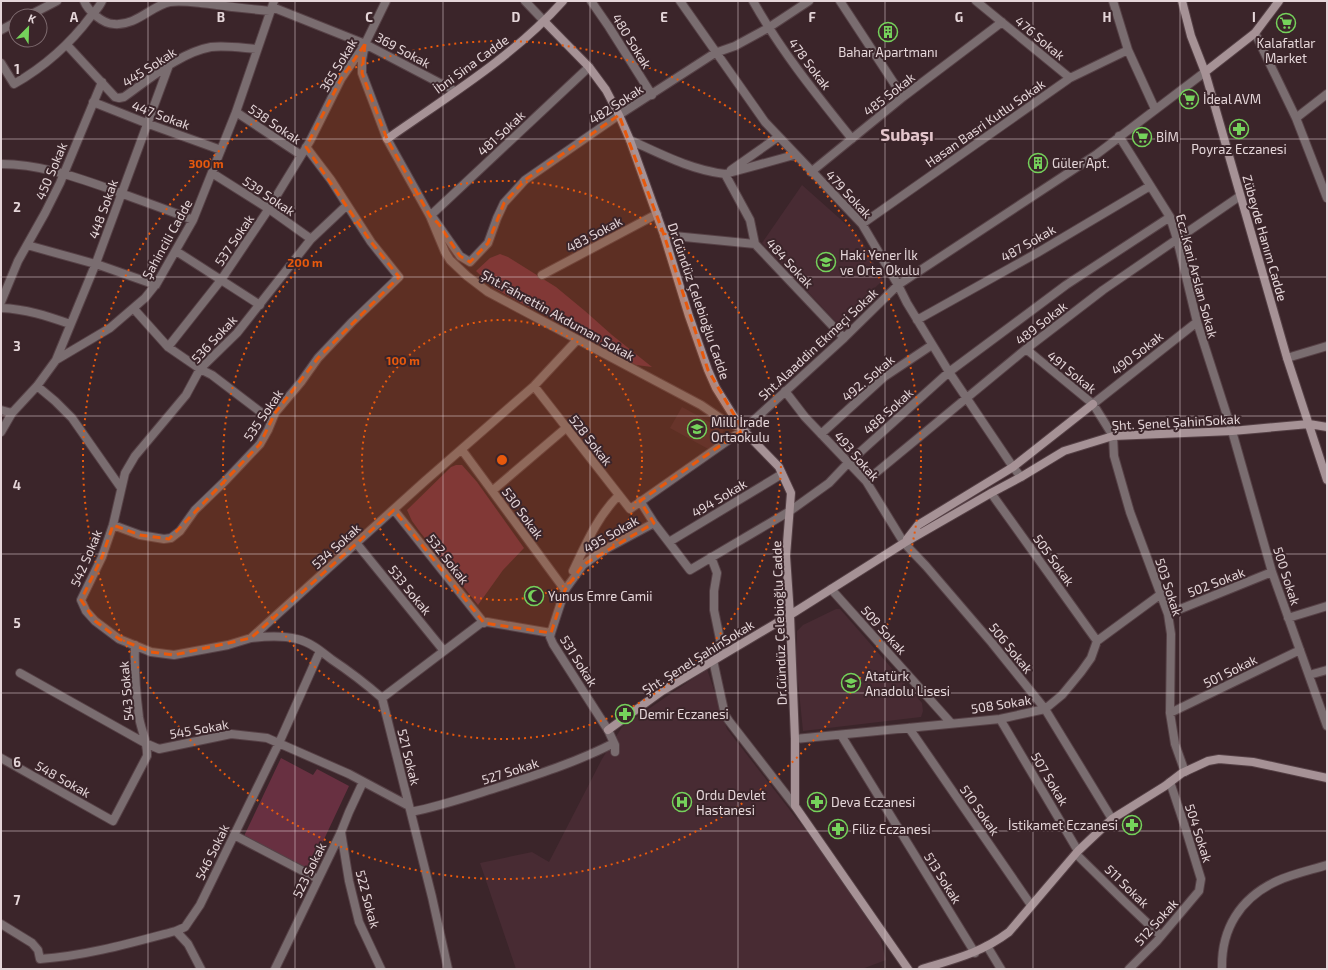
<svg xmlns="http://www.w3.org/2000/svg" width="1328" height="970" viewBox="0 0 1328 970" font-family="'Exo 2',sans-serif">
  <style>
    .built { fill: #482b33 }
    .green { fill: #683041 }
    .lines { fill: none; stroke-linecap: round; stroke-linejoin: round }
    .street-casing { stroke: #564146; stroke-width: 10 }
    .secondary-casing { stroke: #564146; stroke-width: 10 }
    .street { stroke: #7a6d70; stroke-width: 8 }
    .secondary { stroke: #a69296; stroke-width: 8 }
    .marked { fill: #e8590c; fill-opacity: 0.2; stroke: #e8590c; stroke-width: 3; stroke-dasharray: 8 5; stroke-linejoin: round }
    .grid { fill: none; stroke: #e5d6d9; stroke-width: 1; stroke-opacity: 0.55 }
    .ring { fill: none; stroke: #e8590c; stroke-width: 2; stroke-dasharray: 2 4 }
    .labels { text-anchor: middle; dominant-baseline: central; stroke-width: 4; stroke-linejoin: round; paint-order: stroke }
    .street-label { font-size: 13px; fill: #e5d6d9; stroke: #3b252a }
    .poi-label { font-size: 13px; fill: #e5d6d9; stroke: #3b252a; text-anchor: start }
    .district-label { font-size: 17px; font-weight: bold; fill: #e3c5cb; stroke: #3b252a }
    .grid-label { font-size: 13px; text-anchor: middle; font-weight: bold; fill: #e5d6d9; stroke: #3b252a; stroke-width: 4; stroke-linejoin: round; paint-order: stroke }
    .centre { fill: #e8590c; stroke: #3b252a; stroke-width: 2 }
    .ring-label { font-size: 12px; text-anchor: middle; font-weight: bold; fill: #e8590c; stroke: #3b252a; stroke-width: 4; stroke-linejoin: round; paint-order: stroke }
  </style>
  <rect width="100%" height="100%" fill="#3b252a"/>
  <path class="built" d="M802,185L847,225L862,241L883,280L838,324L762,243Z
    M682,407L724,430L712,451L670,428Z
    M836,609H840L922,703L923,711L921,717L803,731L796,662L797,631L803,625Z
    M707,669L727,729L817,845L880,937L886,960L862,969H516L480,863L532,852L549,862L602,759L622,727Z"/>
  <path class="green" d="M500,254L508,257L556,287L585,311L612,335L652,367L636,365L578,332L521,303L494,288L476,271L490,258Z
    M456,465H462L477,482L524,548L503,570L478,605L420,532L412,521L407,510L451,467Z
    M281,758L313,775L317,769L349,786L312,865L304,868L244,836Z"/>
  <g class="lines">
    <defs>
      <path id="street" d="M84,1C88,11 103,24 114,24C137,26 152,5 170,2C183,0 197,3 210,4C230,7 250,9 270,11
        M525,1L545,22
        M591,1L609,27L652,95
        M680,1L765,122L862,224L898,285L907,303L949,372L1013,467L1021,477
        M753,1C781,51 816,94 852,139
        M840,1L903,97
        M976,1L1070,78
        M1113,1L1128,50L1155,109
        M272,7L365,44L455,91
        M28,16L57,1
        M1,30L16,22
        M1255,33L1296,118L1327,198
        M365,44L362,60V73L387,139L430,216L445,252L450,260L467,276L488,292L701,405L723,420L741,428
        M67,45L115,97L119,98L124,97C148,80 181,52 211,47C225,45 243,48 257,49
        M1,63L14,84C44,67 70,44 91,16C95,11 99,8 102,1
        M93,102L146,123L221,150
        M236,112L301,155
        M1296,118L1327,94
        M1119,136L1170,217L1177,239L1197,322L1232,431L1272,572L1327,726
        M630,140C661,154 691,170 725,174L750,220L755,244L844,338
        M1,164C38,164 73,176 107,188C136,199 165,209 193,220
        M731,170L778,137
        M811,172L903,97L1002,22
        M212,173L269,209L311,239
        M725,174L794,155
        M346,206L311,239L237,333L200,369L186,395L135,456L125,473L113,525L102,557L81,600L86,611L95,621L119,639L151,652L174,655L228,645L251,638L425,481L534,386L577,340
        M430,216L589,67
        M434,219L460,256L470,262L488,243L497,218L504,203L525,180L619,115L715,53L735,46L768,28L809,1
        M862,224L1070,78L1128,50
        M664,235L755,244
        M27,245L99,265L156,285
        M176,251L260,305
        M542,275L657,214
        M1,302L18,261L45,213L60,183L102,82
        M1,308C26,309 47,316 70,324
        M134,309L168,347L200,369L212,375L271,420
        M917,320L1037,253L1150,186
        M168,347L221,280L266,213L310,141L341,79L365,44L386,1
        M1026,349L1093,404L1113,436L1114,456L1130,512L1168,614L1171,634L1170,713L1175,744L1185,772
        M1287,358L1327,346
        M56,360L96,263L169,65
        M37,386L55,401L72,418L121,488
        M534,386L630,509L743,430L844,338L898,285L1097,154L1205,72
        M785,391L805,417L866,481L904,543L926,566L992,643L1045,709L1112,819
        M1093,404L1197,322
        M1,410L12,413
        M1,432L12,413L37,386L56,360L110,328L145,298L157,283L193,220L236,112L274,1
        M821,434L884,377L932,345
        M462,450L565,590
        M866,481L1026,349L1103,290L1240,196
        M492,491L567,427
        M991,493L1097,641
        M640,501L654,523L690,570L790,511L829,483L848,463L949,372L1066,285L1170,217
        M394,510L484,623
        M113,525L140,535L164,539L171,538L180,531L195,510L225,481L260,444L268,430L275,413L301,382L318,358L352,322L399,277L371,242L331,180L306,147
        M669,542L782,474
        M357,544L444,651
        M711,557L717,573L714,591V610L723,654
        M573,571C586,544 597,517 619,495
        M831,589L951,723
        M1168,614L1272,572
        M1288,618L1327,606
        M251,638C267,636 282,635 297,639C310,642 321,651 331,659C349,671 366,684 382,698L432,897L448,969
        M713,660L725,715L729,721L795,806
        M20,673L145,743L159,749L231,734L267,738L349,774L409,806
        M1309,675L1327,670
        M382,698L481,623L487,622L551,633
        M1170,713L1300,650
        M1000,719L1078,851
        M909,728L1031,905
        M841,735L975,953
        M795,739L1000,719L1045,709L1062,695L1081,672L1091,658L1097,641L1161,594
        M615,752V745L608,730L553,644L550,637L551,633L565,590L583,565L604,550L654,523
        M1,758L113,821L147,756C148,743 141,730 139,717C136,693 134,669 135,645
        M411,812C441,806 470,796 499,787C539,774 577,762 614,743
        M341,832L349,881L359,922L381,969
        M234,835L318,879
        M1076,854L1123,900L1161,936
        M1,924L32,943L38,950L40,959C86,956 131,943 176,931L185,927L200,905L279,743L320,651
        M176,931L188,944L201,969
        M987,946L1001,969
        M275,969L341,832L349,812L363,782
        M1129,969L1157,941L1199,891L1201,879L1186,830L1170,782
        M1222,969C1221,929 1240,898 1277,881C1292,874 1311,870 1327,865"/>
      <path id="secondary" d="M1182,1L1191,36L1205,72L1287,358L1327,480
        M545,22L589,67L606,90L619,115L630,140L664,235L689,316L708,370L716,388L741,428L779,467L791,493L786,556L790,615L795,739V806L908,969
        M1205,72L1255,33L1279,1
        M387,139C448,96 513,57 563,1
        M907,539L918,525L1013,467L1093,404
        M608,730L662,691L790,615L904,543L991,493L1021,477L1064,451L1113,436L1232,431L1309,424L1327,427
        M922,969C955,959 981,953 1009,932L1078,851L1112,819L1165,786L1182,773L1208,761L1219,759L1253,762L1327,778"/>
    </defs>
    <use href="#street" class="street-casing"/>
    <use href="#secondary" class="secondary-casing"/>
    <use href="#street" class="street"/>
    <use href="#secondary" class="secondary"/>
  </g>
  <path class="marked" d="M365,44L362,73L387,139L430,216L438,223L460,256L470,262L488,243L504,203L525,180L619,115L664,235L708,370L743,430L640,501L654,523L583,565L565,590L551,633L484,623L394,510L251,638L174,655L151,652L119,639L95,621L81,600L102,557L113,525L140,535L169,539L260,444L275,413L318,358L399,277L371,242L306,147L341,79Z"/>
  <path class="grid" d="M148,1V969M295,1V969M443,1V969M590,1V969M738,1V969M885,1V969M1033,1V969M1180,1V969M1,139H1327M1,277H1327M1,416H1327M1,554H1327M1,693H1327M1,831H1327"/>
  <g class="ring">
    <circle cx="502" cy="460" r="140"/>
    <circle cx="502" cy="460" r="279"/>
    <circle cx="502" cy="460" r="419"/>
  </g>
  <defs>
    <symbol id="supermarket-ring" viewBox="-11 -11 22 22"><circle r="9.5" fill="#3b252a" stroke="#75d25b" stroke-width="1.5"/><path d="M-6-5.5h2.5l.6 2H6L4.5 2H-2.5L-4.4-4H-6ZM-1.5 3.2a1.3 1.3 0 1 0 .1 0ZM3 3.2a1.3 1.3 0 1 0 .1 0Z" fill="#75d25b"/></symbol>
    <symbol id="building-ring" viewBox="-11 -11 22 22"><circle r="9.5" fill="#3b252a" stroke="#75d25b" stroke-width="1.5"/><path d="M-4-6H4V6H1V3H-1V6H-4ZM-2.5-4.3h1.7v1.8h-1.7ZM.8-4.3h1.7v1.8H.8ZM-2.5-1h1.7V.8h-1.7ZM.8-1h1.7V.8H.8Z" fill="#75d25b"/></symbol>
    <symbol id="pharmacy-ring" viewBox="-11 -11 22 22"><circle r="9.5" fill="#3b252a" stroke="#75d25b" stroke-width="1.5"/><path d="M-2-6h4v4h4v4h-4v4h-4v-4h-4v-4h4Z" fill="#75d25b"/></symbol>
    <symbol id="school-ring" viewBox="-11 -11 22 22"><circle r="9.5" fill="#3b252a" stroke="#75d25b" stroke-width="1.5"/><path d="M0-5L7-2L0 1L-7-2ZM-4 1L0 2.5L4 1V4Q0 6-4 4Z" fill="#75d25b"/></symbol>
    <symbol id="mosque-ring" viewBox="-11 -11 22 22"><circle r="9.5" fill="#3b252a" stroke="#75d25b" stroke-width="1.5"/><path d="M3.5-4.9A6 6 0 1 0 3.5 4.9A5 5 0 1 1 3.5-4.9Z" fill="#75d25b"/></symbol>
    <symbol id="hospital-ring" viewBox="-11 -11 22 22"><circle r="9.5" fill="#3b252a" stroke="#75d25b" stroke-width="1.5"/><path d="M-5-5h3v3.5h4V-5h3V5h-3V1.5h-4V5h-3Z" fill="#75d25b"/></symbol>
  </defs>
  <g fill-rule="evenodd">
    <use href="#supermarket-ring" x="1275" y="12" width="22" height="22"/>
    <use href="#building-ring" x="877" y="21" width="22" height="22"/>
    <use href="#supermarket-ring" x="1178" y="88" width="22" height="22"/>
    <use href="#pharmacy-ring" x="1228" y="118" width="22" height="22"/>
    <use href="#supermarket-ring" x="1131" y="126" width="22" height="22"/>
    <use href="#building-ring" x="1027" y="152" width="22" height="22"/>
    <use href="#school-ring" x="815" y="251" width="22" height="22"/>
    <use href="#school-ring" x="686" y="418" width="22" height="22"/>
    <use href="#mosque-ring" x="523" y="585" width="22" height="22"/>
    <use href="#school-ring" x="840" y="672" width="22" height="22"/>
    <use href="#pharmacy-ring" x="614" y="703" width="22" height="22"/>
    <use href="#hospital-ring" x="671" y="791" width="22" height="22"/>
    <use href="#pharmacy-ring" x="806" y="791" width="22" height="22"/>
    <use href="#pharmacy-ring" x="1121" y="814" width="22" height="22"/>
    <use href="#pharmacy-ring" x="827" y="818" width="22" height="22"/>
  </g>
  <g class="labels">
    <g class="street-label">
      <text transform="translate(1040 38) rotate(40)">476 Sokak</text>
      <text transform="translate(632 41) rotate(58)">480 Sokak</text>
      <text transform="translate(403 50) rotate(28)">369 Sokak</text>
      <text transform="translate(471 64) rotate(-36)">İbni Sina Cadde</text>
      <text transform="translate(810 64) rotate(53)">478 Sokak</text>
      <text transform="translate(338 65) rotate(-59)">365 Sokak</text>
      <text transform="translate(149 67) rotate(-33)">445 Sokak</text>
      <text transform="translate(889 94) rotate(-38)">485 Sokak</text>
      <text transform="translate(616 104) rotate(-33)">482 Sokak</text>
      <text transform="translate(161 115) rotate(20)">447 Sokak</text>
      <text transform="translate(985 123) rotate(-35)">Hasan Basri Kutlu Sokak</text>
      <text transform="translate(275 124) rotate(34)">538 Sokak</text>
      <text transform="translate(501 133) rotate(-43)">481 Sokak</text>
      <text transform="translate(51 171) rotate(-67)">450 Sokak</text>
      <text transform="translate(849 194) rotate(47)">479 Sokak</text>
      <text transform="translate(269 196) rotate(34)">539 Sokak</text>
      <text transform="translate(103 209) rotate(-70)">448 Sokak</text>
      <text transform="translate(594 234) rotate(-28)">483 Sokak</text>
      <text transform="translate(1265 238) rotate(74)">Zübeyde Hanım Cadde</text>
      <text transform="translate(167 239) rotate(-61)">Şahincili Cadde</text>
      <text transform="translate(234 240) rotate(-56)">537 Sokak</text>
      <text transform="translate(1028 243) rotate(-30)">487 Sokak</text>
      <text transform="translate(790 263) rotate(47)">484 Sokak</text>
      <text transform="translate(1197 276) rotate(75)">Ecz.Kani Arslan Sokak</text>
      <text transform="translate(699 301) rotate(71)">Dr.Gündüz Çelebioğlu Cadde</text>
      <text transform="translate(558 315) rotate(29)">Şht.Fahrettin Akduman Sokak</text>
      <text transform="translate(1041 323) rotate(-38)">489 Sokak</text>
      <text transform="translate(214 339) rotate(-47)">536 Sokak</text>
      <text transform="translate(818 344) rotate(-43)">Sht.Alaaddin Ekmeçi Sokak</text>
      <text transform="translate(1137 353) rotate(-38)">490 Sokak</text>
      <text transform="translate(1072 372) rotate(39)">491 Sokak</text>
      <text transform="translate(868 378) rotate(-40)">492. Sokak</text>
      <text transform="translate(888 411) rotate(-42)">488 Sokak</text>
      <text transform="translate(263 415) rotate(-56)">535 Sokak</text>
      <text transform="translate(1176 422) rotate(-3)">Şht. Şenel ŞahinSokak</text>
      <text transform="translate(591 440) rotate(52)">528 Sokak</text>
      <text transform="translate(857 456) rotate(49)">493 Sokak</text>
      <text transform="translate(719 498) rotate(-31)">494 Sokak</text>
      <text transform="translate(523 513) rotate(54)">530 Sokak</text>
      <text transform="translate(611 534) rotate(-30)">495 Sokak</text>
      <text transform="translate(336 546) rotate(-42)">534 Sokak</text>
      <text transform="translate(86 558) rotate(-67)">542 Sokak</text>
      <text transform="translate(448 559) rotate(52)">532 Sokak</text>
      <text transform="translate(1054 560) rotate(54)">505 Sokak</text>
      <text transform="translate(1287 576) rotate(72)">500 Sokak</text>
      <text transform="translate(1216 582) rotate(-21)">502 Sokak</text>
      <text transform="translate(1169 587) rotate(72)">503 Sokak</text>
      <text transform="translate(410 590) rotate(51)">533 Sokak</text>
      <text transform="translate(779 623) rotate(-92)">Dr.Gündüz Çelebioğlu Cadde</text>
      <text transform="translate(884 630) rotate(48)">509 Sokak</text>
      <text transform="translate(1011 648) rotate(51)">506 Sokak</text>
      <text transform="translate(698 657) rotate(-32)">Şht. Şenel ŞahinSokak</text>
      <text transform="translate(579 661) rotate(58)">531 Sokak</text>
      <text transform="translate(1230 671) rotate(-26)">501 Sokak</text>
      <text transform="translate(126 691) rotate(-95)">543 Sokak</text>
      <text transform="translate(1001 704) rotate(-9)">508 Sokak</text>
      <text transform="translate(199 729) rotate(-10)">545 Sokak</text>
      <text transform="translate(409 757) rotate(76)">521 Sokak</text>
      <text transform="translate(510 771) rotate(-18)">527 Sokak</text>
      <text transform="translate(63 779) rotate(29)">548 Sokak</text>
      <text transform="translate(1050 779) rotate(59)">507 Sokak</text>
      <text transform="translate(980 810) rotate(55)">510 Sokak</text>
      <text transform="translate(1199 833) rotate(72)">504 Sokak</text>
      <text transform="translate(212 852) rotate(-64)">546 Sokak</text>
      <text transform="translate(309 870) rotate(-64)">523 Sokak</text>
      <text transform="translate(943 878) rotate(58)">513 Sokak</text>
      <text transform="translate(1127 886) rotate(44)">511 Sokak</text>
      <text transform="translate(368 899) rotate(75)">522 Sokak</text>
      <text transform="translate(1156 922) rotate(-48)">512 Sokak</text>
    </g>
    <g class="poi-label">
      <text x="1286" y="43" text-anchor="middle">Kalafatlar<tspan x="1286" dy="15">Market</tspan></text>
      <text x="888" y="52" text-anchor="middle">Bahar Apartmanı</text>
      <text x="1203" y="99">İdeal AVM</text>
      <text x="1156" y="137">BİM</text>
      <text x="1239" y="149" text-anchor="middle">Poyraz Eczanesi</text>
      <text x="1052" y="163">Güler Apt.</text>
      <text x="840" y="255">Haki Yener İlk<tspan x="840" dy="15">ve Orta Okulu</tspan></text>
      <text x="711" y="422">Milli İrade<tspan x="711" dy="15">Ortaokulu</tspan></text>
      <text x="548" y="596">Yunus Emre Camii</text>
      <text x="865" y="676">Atatürk<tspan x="865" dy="15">Anadolu Lisesi</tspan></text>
      <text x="639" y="714">Demir Eczanesi</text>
      <text x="696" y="795">Ordu Devlet<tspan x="696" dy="15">Hastanesi</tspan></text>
      <text x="831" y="802">Deva Eczanesi</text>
      <text x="1118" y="825" text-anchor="end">İstikamet Eczanesi</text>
      <text x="852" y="829">Filiz Eczanesi</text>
    </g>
    <g class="district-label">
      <text x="907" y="134">Subaşı</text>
    </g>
  </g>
  <g class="grid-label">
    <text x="74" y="22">A</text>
    <text x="221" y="22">B</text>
    <text x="369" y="22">C</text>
    <text x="516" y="22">D</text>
    <text x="664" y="22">E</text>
    <text x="812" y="22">F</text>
    <text x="959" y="22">G</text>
    <text x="1107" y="22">H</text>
    <text x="1254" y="22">I</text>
    <text x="17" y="74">1</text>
    <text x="17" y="212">2</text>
    <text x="17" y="351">3</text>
    <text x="17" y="490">4</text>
    <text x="17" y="628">5</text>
    <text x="17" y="767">6</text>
    <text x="17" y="905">7</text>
  </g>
  <circle cx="502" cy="460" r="6" class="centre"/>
  <g class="ring-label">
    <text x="206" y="168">300 m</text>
    <text x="305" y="267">200 m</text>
    <text x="403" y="365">100 m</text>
  </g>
  <rect width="1328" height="970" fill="none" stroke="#e5d6d9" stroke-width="4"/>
  <g transform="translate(28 28) rotate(23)"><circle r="19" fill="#3b252a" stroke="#7f6c70"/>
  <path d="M0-3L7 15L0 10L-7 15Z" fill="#75d25b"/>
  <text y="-6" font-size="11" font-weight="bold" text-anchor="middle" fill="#e5d6d9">K</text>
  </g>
</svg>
